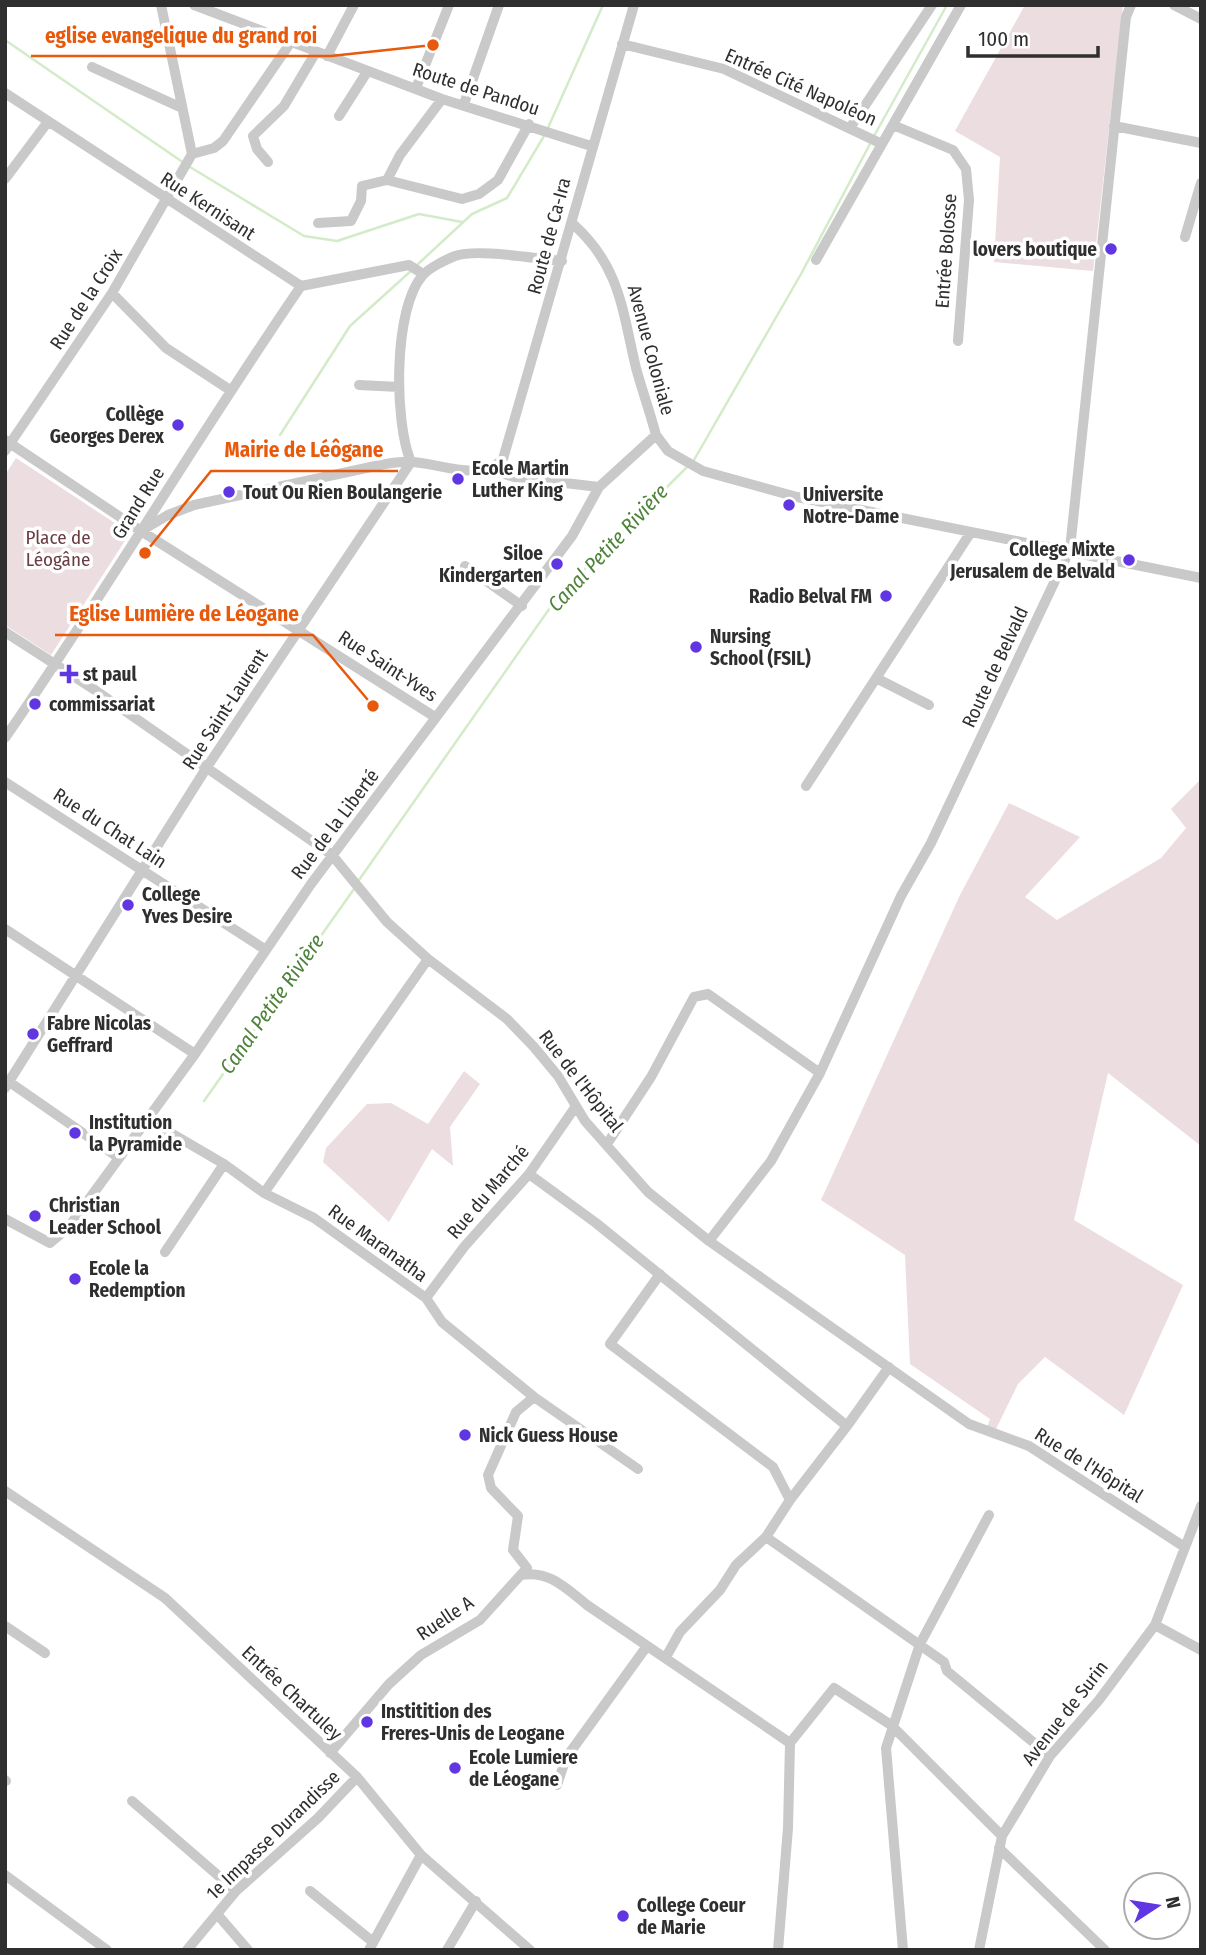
<svg xmlns="http://www.w3.org/2000/svg" width="1206" height="1955" viewBox="0 0 1206 1955" font-family="'Fira Sans Condensed',sans-serif">
  <style>
    .green { fill: #ecdde0 }
    .lines { fill: none; stroke-linecap: round; stroke-linejoin: round }
    .stream { stroke: #d3ebc9; stroke-width: 2.5 }
    .minor { stroke: #c9c9c9; stroke-width: 10 }
    .poi-dot { fill: #6035e2; stroke: #fff; stroke-width: 2.5 }
    .labels { text-anchor: middle; dominant-baseline: central; stroke-width: 7; stroke-linejoin: round; paint-order: stroke }
    .street-label { font-size: 19px; fill: #2f2f2f; stroke: #fff }
    .poi-label { font-size: 19px; font-weight: bold; fill: #2f2f2f; stroke: #fff; text-anchor: start }
    .park-label { font-size: 19px; fill: #6a3d43; stroke: #fff }
    .water-label { font-size: 21px; font-style: italic; fill: #4e833a; stroke: #fff }
    .leader { fill: none; stroke: #e8590c; stroke-width: 2.5 }
    .callout-dot { fill: #e8590c; stroke: #fff; stroke-width: 2.5 }
    .callout-label { font-size: 21px; text-anchor: middle; font-weight: bold; fill: #e8590c; stroke: #fff; stroke-width: 7; stroke-linejoin: round; paint-order: stroke }
  </style>
  <rect width="100%" height="100%" fill="#fff"/>
  <path class="green" d="M1025,5H1123L1093,271L994,262L1000,157L955,131Z
    M16,458L130,533L51,655L5,625V475Z
    M1201,779V1146L1108,1073L1074,1220L1183,1285L1124,1415L1045,1357L1018,1384L996,1429L987,1427L990,1419L910,1364L905,1255L821,1200L960,895L1009,803L1080,837L1025,897L1057,920L1161,858L1186,828L1171,809Z
    M464,1071L480,1084L450,1127L453,1166L432,1149L389,1222L323,1162L326,1148L367,1104L391,1103L428,1124Z"/>
  <g class="lines">
    <path class="stream" d="M5,40L184,163
      M547,130L603,5
      M874,136L947,5
      M190,167L304,236L337,241L419,214L462,222
      M417,265L472,214L507,198L544,136
      M280,435L350,326L412,270
      M694,460L801,274L871,142
      M359,880L559,595L689,465
      M204,1101L354,889"/>
    <path class="minor" d="M194,5L442,99L591,146
      M1174,5L1201,19
      M622,44L724,69L882,144
      M327,56L354,5
      M92,67L182,108
      M416,88L449,5
      M5,93L301,286L409,265L423,274
      M464,104L499,5
      M339,116L367,72
      M893,125L953,150L966,169L969,200L958,341
      M1114,126L1201,143
      M850,128L932,5
      M192,154L214,148L223,141L291,42
      M268,162L257,149L253,136L284,106L316,52
      M5,179L47,123
      M387,180L400,155L442,99
      M318,223L351,221L361,201L362,186L387,180L462,199L479,194L498,180L529,124
      M573,224C620,266 622,309 636,368C642,390 650,412 656,435L668,451L703,471L797,497L1201,578
      M1185,237L1201,183
      M816,260L961,5
      M112,293L166,348L230,390
      M359,385L399,387
      M5,440L141,531L435,717
      M5,451L112,293L192,154L161,5
      M489,469L514,477L599,487
      M141,531L168,515L194,505L380,465C391,463 402,461 413,462C441,464 480,482 503,459L634,5
      M465,566L522,606
      M5,632L95,690L332,855L387,922L428,959L507,1019L534,1047L558,1076L585,1121L648,1192L709,1241L969,1424L1029,1446L1183,1546
      M876,678L929,705
      M5,738C107,590 199,435 301,286
      M5,782L266,950
      M806,786L971,532
      M5,929L195,1054
      M5,1079L119,1158
      M5,1088L207,767L411,462C394,422 393,308 423,275C429,268 447,259 455,256C478,248 535,259 562,261
      M147,1119L224,1164L264,1193L314,1218L426,1298L442,1322L534,1397L638,1469
      M607,1144L651,1077L694,997L708,994L820,1073
      M529,1174L596,1223L847,1426L790,1500L766,1537L736,1565L720,1590L680,1632L666,1657
      M264,1193L428,959
      M5,1219L50,1243L68,1228L195,1054L311,884L572,536L599,487L656,435
      M709,1241L771,1161L820,1073L901,896L931,843L1070,549L1126,17L1131,5
      M165,1252L224,1164
      M660,1274L610,1344L773,1467L790,1500
      M426,1298L464,1247L529,1174L576,1106
      M847,1426L889,1367
      M5,1491L165,1598L357,1777L421,1855L530,1950
      M766,1537L944,1662L947,1671L1050,1756
      M521,1575C549,1570 566,1588 587,1605L790,1743
      M1155,1625L1201,1650
      M5,1626L45,1653
      M330,1753L389,1684L421,1655L480,1620L527,1568L513,1550L518,1516L491,1488L488,1475L516,1412L534,1397
      M5,1780L6,1781
      M557,1785L566,1758L647,1646
      M132,1801L236,1891
      M999,1848L1105,1950
      M5,1875L107,1950
      M310,1891L373,1942
      M217,1914L248,1950
      M187,1950L236,1891L318,1818L357,1777
      M369,1950L421,1855
      M447,1950L476,1901
      M778,1950L788,1828L790,1743L834,1688L891,1725L1002,1836
      M903,1950L886,1748L920,1644L989,1515
      M979,1950L1002,1836L1050,1756L1099,1700L1155,1625L1201,1506"/>
  </g>
  <g class="poi-dot">
    <circle cx="1111" cy="249" r="7"/>
    <circle cx="178" cy="425" r="7"/>
    <circle cx="458" cy="479" r="7"/>
    <circle cx="229" cy="492" r="7"/>
    <circle cx="789" cy="505" r="7"/>
    <circle cx="1129" cy="560" r="7"/>
    <circle cx="557" cy="564" r="7"/>
    <circle cx="886" cy="596" r="7"/>
    <circle cx="696" cy="647" r="7"/>
    <path d="M65.5 663.5h7v7h7v7h-7v7h-7v-7h-7v-7h7z"/>
    <circle cx="35" cy="704" r="7"/>
    <circle cx="128" cy="905" r="7"/>
    <circle cx="33" cy="1034" r="7"/>
    <circle cx="75" cy="1133" r="7"/>
    <circle cx="35" cy="1216" r="7"/>
    <circle cx="75" cy="1279" r="7"/>
    <circle cx="465" cy="1435" r="7"/>
    <circle cx="367" cy="1722" r="7"/>
    <circle cx="455" cy="1768" r="7"/>
    <circle cx="623" cy="1916" r="7"/>
  </g>
  <g class="labels">
    <g class="street-label">
      <text transform="translate(801 87) rotate(24)">Entrée Cité Napoléon</text>
      <text transform="translate(476 89) rotate(18)">Route de Pandou</text>
      <text transform="translate(208 206) rotate(33)">Rue Kernisant</text>
      <text transform="translate(549 236) rotate(-75)">Route de Ca-Ira</text>
      <text transform="translate(946 251) rotate(-86)">Entrée Bolosse</text>
      <text transform="translate(86 299) rotate(-57)">Rue de la Croix</text>
      <text transform="translate(651 350) rotate(75)">Avenue Coloniale</text>
      <text transform="translate(138 503) rotate(-58)">Grand Rue</text>
      <text transform="translate(388 666) rotate(33)">Rue Saint-Yves</text>
      <text transform="translate(995 667) rotate(-65)">Route de Belvald</text>
      <text transform="translate(225 709) rotate(-57)">Rue Saint-Laurent</text>
      <text transform="translate(335 824) rotate(-53)">Rue de la Liberté</text>
      <text transform="translate(110 828) rotate(33)">Rue du Chat Lain</text>
      <text transform="translate(581 1081) rotate(52)">Rue de l'Hôpital</text>
      <text transform="translate(488 1192) rotate(-50)">Rue du Marché</text>
      <text transform="translate(378 1243) rotate(36)">Rue Maranatha</text>
      <text transform="translate(1089 1465) rotate(32)">Rue de l'Hôpital</text>
      <text transform="translate(445 1618) rotate(-34)">Ruelle A</text>
      <text transform="translate(292 1693) rotate(43)">Entrée Chartuley</text>
      <text transform="translate(1065 1713) rotate(-52)">Avenue de Surin</text>
      <text transform="translate(273 1835) rotate(-44)">1e Impasse Durandisse</text>
    </g>
    <g class="poi-label">
      <text x="1097" y="249" text-anchor="end">lovers boutique</text>
      <text x="164" y="414" text-anchor="end">Collège<tspan x="164" dy="22">Georges Derex</tspan></text>
      <text x="472" y="468">Ecole Martin<tspan x="472" dy="22">Luther King</tspan></text>
      <text x="243" y="492">Tout Ou Rien Boulangerie</text>
      <text x="803" y="494">Universite<tspan x="803" dy="22">Notre-Dame</tspan></text>
      <text x="1115" y="549" text-anchor="end">College Mixte<tspan x="1115" dy="22">Jerusalem de Belvald</tspan></text>
      <text x="543" y="553" text-anchor="end">Siloe<tspan x="543" dy="22">Kindergarten</tspan></text>
      <text x="872" y="596" text-anchor="end">Radio Belval FM</text>
      <text x="710" y="636">Nursing<tspan x="710" dy="22">School (FSIL)</tspan></text>
      <text x="83" y="674">st paul</text>
      <text x="49" y="704">commissariat</text>
      <text x="142" y="894">College<tspan x="142" dy="22">Yves Desire</tspan></text>
      <text x="47" y="1023">Fabre Nicolas<tspan x="47" dy="22">Geffrard</tspan></text>
      <text x="89" y="1122">Institution<tspan x="89" dy="22">la Pyramide</tspan></text>
      <text x="49" y="1205">Christian<tspan x="49" dy="22">Leader School</tspan></text>
      <text x="89" y="1268">Ecole la<tspan x="89" dy="22">Redemption</tspan></text>
      <text x="479" y="1435">Nick Guess House</text>
      <text x="381" y="1711">Institition des<tspan x="381" dy="22">Freres-Unis de Leogane</tspan></text>
      <text x="469" y="1757">Ecole Lumiere<tspan x="469" dy="22">de Léogane</tspan></text>
      <text x="637" y="1905">College Coeur<tspan x="637" dy="22">de Marie</tspan></text>
    </g>
    <g class="park-label">
      <text x="58" y="537">Place de<tspan x="58" dy="22">Léogâne</tspan></text>
    </g>
    <g class="water-label">
      <text transform="translate(608 548) rotate(-47)">Canal Petite Rivière</text>
      <text transform="translate(272 1004) rotate(-55)">Canal Petite Rivière</text>
    </g>
  </g>
  <path class="leader" d="M433 45L331 56H31M145 553L211 471H398M373 706L313 635H55"/>
  <g class="callout-dot">
    <circle cx="433" cy="45" r="7"/>
    <circle cx="145" cy="553" r="7"/>
    <circle cx="373" cy="706" r="7"/>
  </g>
  <g class="callout-label">
    <text x="181" y="43">eglise evangelique du grand roi</text>
    <text x="304" y="457">Mairie de Léôgane</text>
    <text x="184" y="621">Eglise Lumière de Léogane</text>
  </g>
  <rect width="1206" height="1955" fill="none" stroke="#2f2f2f" stroke-width="14"/>
  <g transform="translate(1157 1906) rotate(78)"><circle r="33" fill="#ffffff" stroke="#acacac" stroke-width="2"/>
  <path d="M0-5L12 26L0 18L-12 26Z" fill="#6035e2"/>
  <text y="-10" font-size="19" font-weight="bold" text-anchor="middle" fill="#2f2f2f">N</text>
  </g>
  <path d="M968 46v10h130v-10" fill="none" stroke="#2f2f2f" stroke-width="3.5"/>
  <text x="978" y="46" font-size="21" fill="#2f2f2f" stroke="#ffffff" stroke-width="5" paint-order="stroke">100 m</text>
</svg>
